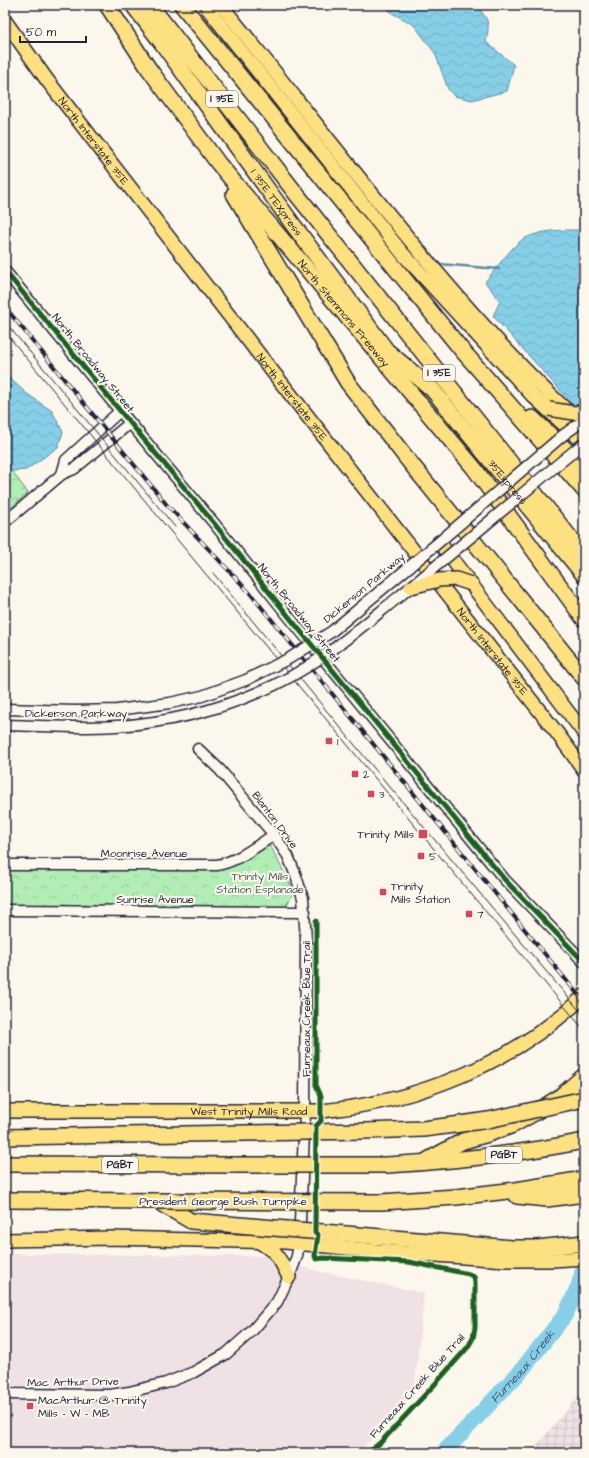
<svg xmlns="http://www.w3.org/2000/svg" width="589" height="1458" viewBox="0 0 589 1458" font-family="'Architects Daughter',sans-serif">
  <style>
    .built { fill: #f0e1e5 }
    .industrial { fill: url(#industrial-grid) }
    .forest { fill: url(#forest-crowns); stroke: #6a8878 }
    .water { fill: url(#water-waves); stroke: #5e8aa2 }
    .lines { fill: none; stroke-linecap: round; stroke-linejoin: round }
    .stream { stroke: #5e8aa2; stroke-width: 2.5 }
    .river { stroke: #86cfe7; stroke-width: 16 }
    .minor-casing { stroke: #22223b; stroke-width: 13 }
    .major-casing { stroke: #22223b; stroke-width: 16 }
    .highway-casing { stroke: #22223b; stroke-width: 18 }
    .minor { stroke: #fbf7ec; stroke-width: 10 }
    .major { stroke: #fde080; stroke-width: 13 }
    .highway { stroke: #fde080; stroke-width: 15 }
    .tram { stroke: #22223b; stroke-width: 1 }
    .rail-casing { stroke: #22223b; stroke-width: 4 }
    .rail { stroke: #fbf7ec; stroke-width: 2.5; stroke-dasharray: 8; stroke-linecap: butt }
    .minor-bridge-casing { stroke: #22223b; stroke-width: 13; stroke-linecap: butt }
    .major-bridge-casing { stroke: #22223b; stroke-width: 16; stroke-linecap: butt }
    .highway-bridge-casing { stroke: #22223b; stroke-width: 18; stroke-linecap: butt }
    .minor-bridge { stroke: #fbf7ec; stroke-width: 10 }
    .major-bridge { stroke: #fde080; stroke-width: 13 }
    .highway-bridge { stroke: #fde080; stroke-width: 15 }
    .cycleway-casing { stroke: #fbf7ec; stroke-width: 8 }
    .cycleway { stroke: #1b5e20; stroke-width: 5 }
    .poi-dot { fill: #d1495b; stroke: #fbf7ec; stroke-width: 1.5 }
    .labels { text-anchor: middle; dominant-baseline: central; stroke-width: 4; stroke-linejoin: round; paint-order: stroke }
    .shield { fill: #fbf7ec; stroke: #636270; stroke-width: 1 }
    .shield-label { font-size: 10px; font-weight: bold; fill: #22223b }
    .street-label { font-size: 11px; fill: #22223b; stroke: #fbf7ec }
    .poi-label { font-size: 11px; fill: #22223b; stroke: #fbf7ec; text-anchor: start }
    .park-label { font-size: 11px; fill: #46555a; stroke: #fbf7ec }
    .water-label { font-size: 12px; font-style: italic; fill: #40566f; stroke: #fbf7ec }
  </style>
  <defs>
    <pattern id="industrial-grid" width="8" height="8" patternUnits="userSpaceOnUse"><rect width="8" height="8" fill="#f0e1e5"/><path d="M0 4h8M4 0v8" fill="none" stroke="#cec1c5"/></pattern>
    <pattern id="forest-crowns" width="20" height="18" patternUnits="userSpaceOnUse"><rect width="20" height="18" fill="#b1eeb5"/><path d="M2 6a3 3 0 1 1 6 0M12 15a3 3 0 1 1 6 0" fill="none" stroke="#98cc9d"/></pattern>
    <pattern id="water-waves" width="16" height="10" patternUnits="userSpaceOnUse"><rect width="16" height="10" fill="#86cfe7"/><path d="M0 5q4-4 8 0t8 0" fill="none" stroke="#73b1c7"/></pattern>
  </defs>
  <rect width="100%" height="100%" fill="#fbf7ec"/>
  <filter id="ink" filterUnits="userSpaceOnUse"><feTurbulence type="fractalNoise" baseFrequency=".025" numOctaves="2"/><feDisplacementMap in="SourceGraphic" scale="8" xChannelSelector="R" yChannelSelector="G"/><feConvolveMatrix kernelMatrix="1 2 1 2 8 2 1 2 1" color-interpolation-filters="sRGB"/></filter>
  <g filter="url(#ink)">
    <path class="built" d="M5,1254L266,1256L317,1271L424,1293L415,1385L398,1411L374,1437L356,1453H5Z"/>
    <path class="industrial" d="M584,1390V1453H530Z"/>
    <path class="forest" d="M5,465L12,471L28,493L5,513Z
      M264,846L271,847L294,892L285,908L5,907V868L221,870L235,866Z"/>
    <path class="water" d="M384,5H476C489,20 490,23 486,42L514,65L507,91L472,100L454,96L448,89L435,53L414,25L392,13Z
      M584,230V417L493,316L500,301L485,282C494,271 508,252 518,243C535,229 563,230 584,230Z
      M5,374L26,393L52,411L63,432L58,447L26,470L12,471L5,465Z"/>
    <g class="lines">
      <path class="stream" d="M436,261L439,264L499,269"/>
      <path class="river" id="s1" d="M443,1453L520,1372L565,1315L578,1288L584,1267"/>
      <defs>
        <path id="minor" d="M5,271L111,400L213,522L298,628L505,880L584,962
          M62,474L66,460L120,411
          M5,522L62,474L74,469L130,423
          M5,709L75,711
          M5,725L74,727
          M5,865H217C239,861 256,846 274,835
          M5,910L305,912
          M5,1394L110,1395L129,1392L166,1383L194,1372L226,1354L235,1346L252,1331L277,1302L289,1277L297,1256L299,1243L305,1112L306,939L303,898L296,876L288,856L274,835L220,770L198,749"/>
        <g id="major">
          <path d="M207,5L208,9L403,254L533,396L584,443"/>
          <path d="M221,5C291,91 358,179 430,264C478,321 528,377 584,426"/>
          <path id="s2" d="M5,21L47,80L265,362L557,733L584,770"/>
          <path d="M439,542L584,733"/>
          <path id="s3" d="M5,1111H321C418,1102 513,1063 584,996"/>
          <path d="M5,1240L111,1238L285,1242L378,1251L506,1260H553L584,1258"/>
          <path d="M258,1241L274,1252L281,1262L289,1277"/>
        </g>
        <g id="highway">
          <path id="s4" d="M107,5L149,69L218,163L474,468L584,619"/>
          <path id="s5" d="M133,5L162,43L294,226L387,351L432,389L584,575"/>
          <path d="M150,5L294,191L584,555"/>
          <path d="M182,5L461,349L584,490"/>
          <path d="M234,194L348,383L408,460L584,678"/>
          <path d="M532,418L584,467"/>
          <path d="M428,1160L463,1141L488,1134L513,1125L536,1112L561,1096L584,1076"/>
          <path d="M5,1164L235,1165"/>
          <path d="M387,1165C453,1161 519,1154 584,1141"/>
          <path d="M517,1196L547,1199L584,1194"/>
          <path d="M456,1197L516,1190L584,1179"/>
          <path d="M5,1200L157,1201L191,1221"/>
          <path d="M322,1232L512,1248H537L584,1243"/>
        </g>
      </defs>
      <use href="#minor" class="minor-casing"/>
      <use href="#major" class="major-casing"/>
      <use href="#highway" class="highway-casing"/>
      <use href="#minor" class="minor"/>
      <use href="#major" class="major"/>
      <use href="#highway" class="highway"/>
      <path class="tram" d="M5,322L175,527
        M5,332L584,1030
        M213,573L373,767L584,1016"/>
      <defs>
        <path id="rail" d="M5,307L167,505L249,592L584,1002"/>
      </defs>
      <use href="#rail" class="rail-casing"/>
      <use href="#rail" class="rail"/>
      <defs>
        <path id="minor-bridge" d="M75,711L117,710L170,703L202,696L246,680L290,658L331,632L439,542L562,436L584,420
          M74,727C88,727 102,727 116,726C164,723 215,711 259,692C311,671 353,634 396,599C459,548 521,494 584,443"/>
        <path id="major-bridge" d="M549,409L574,413L584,411
          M411,587L439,580L456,579L471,584"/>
        <path id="highway-bridge" d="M5,1137L365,1131L423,1129L454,1125L488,1120L584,1099
          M235,1165H387
          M157,1201L381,1202L456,1197
          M191,1221L322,1232"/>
      </defs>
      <use href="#minor-bridge" class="minor-bridge-casing"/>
      <use href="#major-bridge" class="major-bridge-casing"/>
      <use href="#highway-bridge" class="highway-bridge-casing"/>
      <use href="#minor-bridge" class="minor-bridge"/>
      <use href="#major-bridge" class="major-bridge"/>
      <use href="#highway-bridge" class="highway-bridge"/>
      <defs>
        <path id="cycleway" d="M5,271L111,400L213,522L298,628L505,880L584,962
          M316,921V1085L321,1096V1121L316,1126L315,1233L318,1235L315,1256L316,1259L323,1258L409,1262L469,1274L474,1277L475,1282V1328L473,1338L468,1347L436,1383L381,1442L368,1453"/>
      </defs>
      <use href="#cycleway" class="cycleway-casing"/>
      <use href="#cycleway" class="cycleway"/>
    </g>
  </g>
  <g class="poi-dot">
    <rect x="325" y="737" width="8" height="8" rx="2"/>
    <rect x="351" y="770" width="8" height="8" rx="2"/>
    <rect x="367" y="790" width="8" height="8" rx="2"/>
    <rect x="418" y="829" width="10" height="10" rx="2"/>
    <rect x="417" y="852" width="8" height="8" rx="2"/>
    <rect x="379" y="888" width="8" height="8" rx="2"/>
    <rect x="465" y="910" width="8" height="8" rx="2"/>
    <rect x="26" y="1402" width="8" height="8" rx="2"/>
  </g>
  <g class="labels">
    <g class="shield">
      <rect x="206" y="91" width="32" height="16" rx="3"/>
      <rect x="423" y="365" width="32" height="16" rx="3"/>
      <rect x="486" y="1147" width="36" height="16" rx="3"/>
      <rect x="102" y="1157" width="36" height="16" rx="3"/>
    </g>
    <g class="shield-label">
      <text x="222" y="99">I 35E</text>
      <text x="439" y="373">I 35E</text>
      <text x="504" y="1155">PGBT</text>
      <text x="120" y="1165">PGBT</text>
    </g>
    <g class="street-label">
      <text stroke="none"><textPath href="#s2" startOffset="149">North Interstate 35E</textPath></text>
      <text stroke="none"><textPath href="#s5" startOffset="244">I 35E TEXpress</textPath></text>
      <text stroke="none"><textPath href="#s4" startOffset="389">North Stemmons Freeway</textPath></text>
      <text transform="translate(93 363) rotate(51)">North Broadway Street</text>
      <text stroke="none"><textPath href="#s2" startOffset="473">North Interstate 35E</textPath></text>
      <text stroke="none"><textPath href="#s5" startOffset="608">35Express</textPath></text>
      <text transform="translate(364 588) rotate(-40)">Dickerson Parkway</text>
      <text transform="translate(299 613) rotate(51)">North Broadway Street</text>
      <text stroke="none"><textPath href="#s2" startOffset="797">North Interstate 35E</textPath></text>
      <text x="76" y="713">Dickerson Parkway</text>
      <text transform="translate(275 820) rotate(53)">Blanton Drive</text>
      <text x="144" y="853">Moonrise Avenue</text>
      <text x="155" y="899">Sunrise Avenue</text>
      <text transform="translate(306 1009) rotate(-90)">Furneaux Creek Blue Trail</text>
      <text stroke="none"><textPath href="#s3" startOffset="244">West Trinity Mills Road</textPath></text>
      <text x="223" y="1201">President George Bush Turnpike</text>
      <text transform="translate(73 1382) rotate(-1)">Mac Arthur Drive</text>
      <text transform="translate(417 1386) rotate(-48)">Furneaux Creek Blue Trail</text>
    </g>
    <g class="poi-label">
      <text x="337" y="741">1</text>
      <text x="363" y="774">2</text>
      <text x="379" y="794">3</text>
      <text x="414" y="834" text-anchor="end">Trinity Mills</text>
      <text x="429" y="856">5</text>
      <text x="391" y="886">Trinity<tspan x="391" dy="13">Mills Station</tspan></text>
      <text x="477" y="914">7</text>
      <text x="38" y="1400">MacArthur @ Trinity<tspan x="38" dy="13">Mills - W - MB</tspan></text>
    </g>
    <g class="park-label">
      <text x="260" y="876">Trinity Mills<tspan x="260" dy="13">Station Esplanade</tspan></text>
    </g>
    <g class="water-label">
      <text stroke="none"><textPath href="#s1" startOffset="118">Furneaux Creek</textPath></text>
    </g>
  </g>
  <rect width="589" height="1458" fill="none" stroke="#fbf7ec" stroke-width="20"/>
  <rect x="10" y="10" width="569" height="1438" fill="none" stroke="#22223b" stroke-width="1.5" filter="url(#ink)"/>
  <path d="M20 36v6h66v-6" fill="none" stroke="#22223b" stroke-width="2"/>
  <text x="26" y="36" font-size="12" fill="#22223b" stroke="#fbf7ec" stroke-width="3" paint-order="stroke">50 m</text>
</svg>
